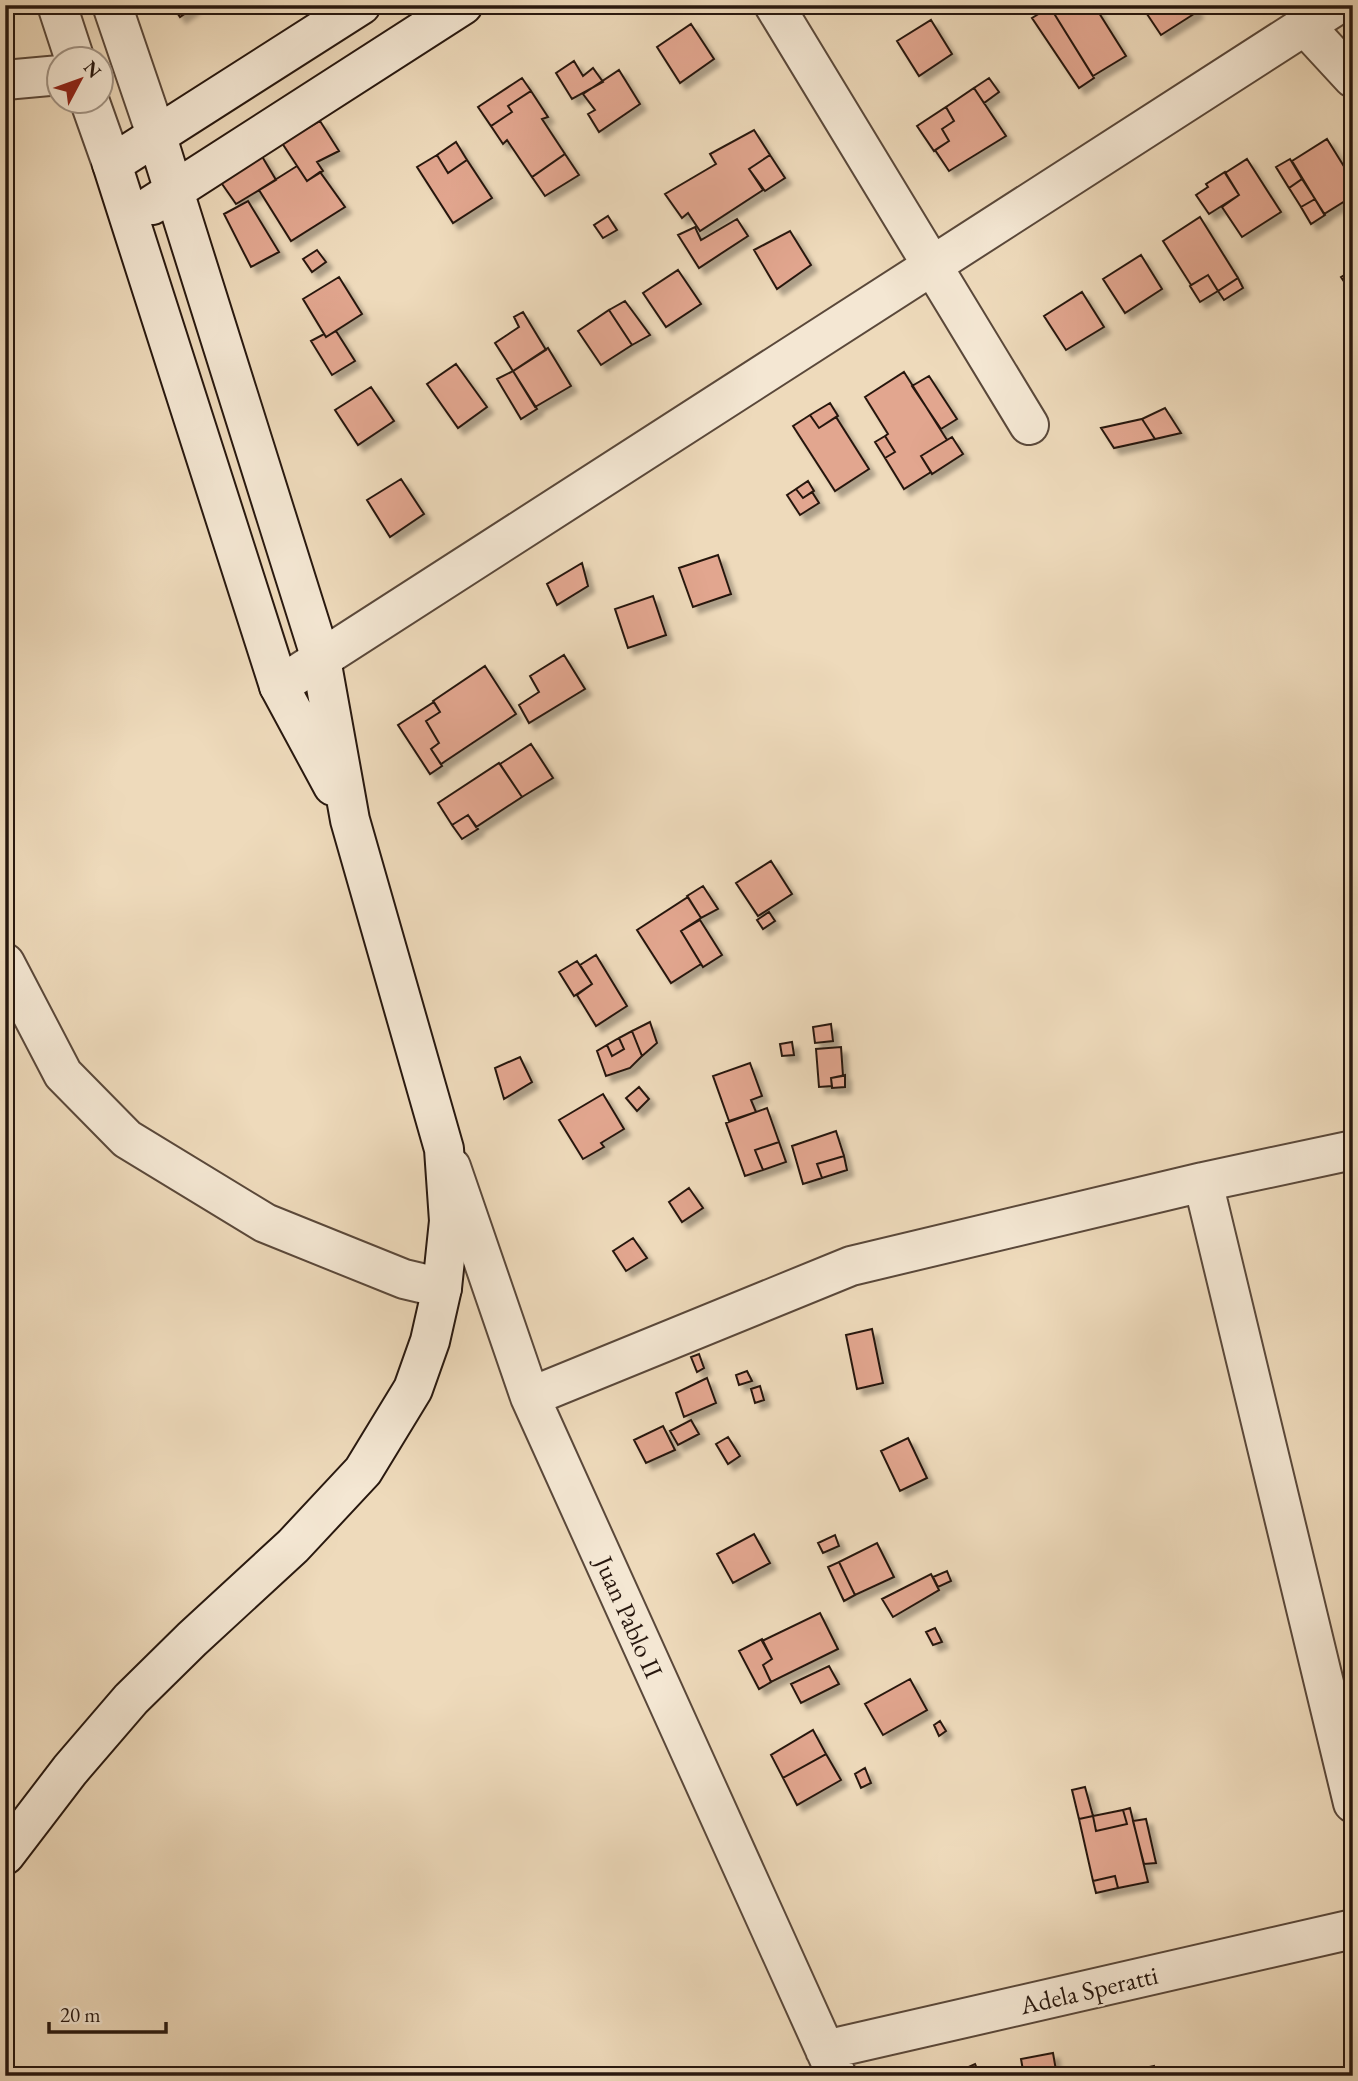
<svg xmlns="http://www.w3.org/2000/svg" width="1358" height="2081" viewBox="0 0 1358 2081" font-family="'EB Garamond',serif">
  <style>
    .building { fill: #e2a68f; stroke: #28180f; stroke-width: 2; filter: url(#shadow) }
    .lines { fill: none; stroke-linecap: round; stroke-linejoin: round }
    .street-casing { stroke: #5a483a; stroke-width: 42 }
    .secondary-casing { stroke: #28180f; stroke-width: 42 }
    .street { stroke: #f4e7d3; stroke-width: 38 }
    .secondary { stroke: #f4e7d3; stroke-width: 38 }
    .labels { text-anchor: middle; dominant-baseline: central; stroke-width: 5; stroke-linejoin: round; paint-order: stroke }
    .street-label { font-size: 26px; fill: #28180f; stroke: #f4e7d3 }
  </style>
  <defs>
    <filter id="shadow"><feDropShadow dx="6" dy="6" stdDeviation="2" flood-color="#0004"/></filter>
  </defs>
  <rect width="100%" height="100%" fill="#eedabb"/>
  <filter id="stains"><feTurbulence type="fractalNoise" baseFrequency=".00286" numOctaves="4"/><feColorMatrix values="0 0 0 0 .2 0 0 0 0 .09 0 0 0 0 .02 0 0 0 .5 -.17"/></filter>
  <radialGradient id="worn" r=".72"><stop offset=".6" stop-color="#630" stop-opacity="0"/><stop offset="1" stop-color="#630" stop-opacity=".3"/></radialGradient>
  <path class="building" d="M172,5H192L193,8L180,17Z
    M1053,5H1094L1126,56L1093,76L1050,7Z
    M1141,5H1193L1197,12L1161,35Z
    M1050,7L1094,78L1079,88L1032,18Z
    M931,20L952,54L919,76L897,41Z
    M691,24L714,59L680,83L657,47Z
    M574,61L583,76L593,68L603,82L572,99L556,73Z
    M619,70L640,104L599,132L588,114L595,110L583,94Z
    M522,78L531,91L508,106L512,112L491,126L478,107Z
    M989,78L999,92L984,103L974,88Z
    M974,88L1006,136L949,171L935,150L949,141L942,129L954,121L946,107Z
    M531,91L548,117L542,119L565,154L532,177L507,140L503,144L491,126L512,112L508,106Z
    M946,107L954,121L942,129L949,141L934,151L917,126Z
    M320,121L339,151L317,162L323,171L307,181L282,143Z
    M754,130L770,155L749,169L763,190L700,231L688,213L682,218L665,194L716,164L710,154Z
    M1327,139L1353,181V196L1324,214L1292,161Z
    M456,142L467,160L448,173L437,155Z
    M260,153L276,180L236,204L220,181Z
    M565,154L579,175L545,196L532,177Z
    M437,155L448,173L467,160L492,198L453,223L417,167Z
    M770,155L785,178L765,191L749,169Z
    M1247,159L1281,212L1242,237L1222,207L1239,195L1225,173Z
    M1290,159L1302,179L1289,188L1276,167Z
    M297,166L307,181L320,172L345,207L291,241L259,190Z
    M1225,172L1239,195L1209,214L1196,195L1208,187L1206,184Z
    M1302,179L1315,199L1301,207L1289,188Z
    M1315,199L1325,215L1311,224L1301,207Z
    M248,201L279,252L251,267L224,214Z
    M608,216L617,230L603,238L594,225Z
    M1200,217L1238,278L1218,291L1208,275L1191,285L1163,241Z
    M737,219L748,236L699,268L678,235L695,227L701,240Z
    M790,231L811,265L777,289L754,250Z
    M317,250L326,262L312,272L303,259Z
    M1141,255L1162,289L1125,313L1103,279Z
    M678,270L701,304L666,327L643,293Z
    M1353,270V295L1341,277Z
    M1208,275L1218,291L1200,302L1190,286Z
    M339,277L362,314L326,337L303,299Z
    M1238,278L1243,288L1224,300L1218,291Z
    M1082,292L1104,327L1066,350L1044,316Z
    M625,301L650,335L632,345L609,310Z
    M609,310L632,345L601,365L578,331Z
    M523,312L546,350L513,371L495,343L519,327L514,317Z
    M336,331L355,361L332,375L311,341L324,334L326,337Z
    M548,348L571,386L535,407L513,371Z
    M456,364L487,407L458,428L427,384Z
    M513,371L537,409L521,419L497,379Z
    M904,372L947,440L921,456L931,472L904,489L885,458L895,452L885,436L888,434L865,397Z
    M929,376L957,419L941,429L912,386Z
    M371,387L394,421L358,445L335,410Z
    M830,403L838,416L819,428L810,415Z
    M1165,408L1181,433L1155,439L1142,419Z
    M810,415L819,428L836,417L869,469L835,491L793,426Z
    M1142,419L1155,439L1114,448L1101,428Z
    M885,436L895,452L885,458L875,442Z
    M952,437L963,454L932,474L921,456Z
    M401,479L424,514L390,537L367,500Z
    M808,481L814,491L803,498L796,489Z
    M796,489L803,498L812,492L819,503L800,515L787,495Z
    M718,555L731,594L693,607L679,568Z
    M582,563L588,586L557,605L547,584Z
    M653,596L666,635L628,648L615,609Z
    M564,655L585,689L529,723L519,705L539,692L530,676Z
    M485,666L516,714L441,764L431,749L439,743L426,721L440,712L433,701Z
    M434,702L440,712L426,721L439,743L431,749L442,766L430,774L398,725Z
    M531,744L553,778L522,797L500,764Z
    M499,763L522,797L476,827L468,815L452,825L438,803Z
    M468,815L478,829L462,839L452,825Z
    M771,861L792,894L758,916L736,883Z
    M703,886L718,909L701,918L687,896Z
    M688,897L701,918L681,931L701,964L671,983L637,930Z
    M769,912L775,921L763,929L757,920Z
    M700,920L722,955L703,967L681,931Z
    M596,955L627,1006L596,1026L577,995L592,984L580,965Z
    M577,961L592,984L574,996L559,972Z
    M650,1022L657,1043L642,1056L632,1031Z
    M831,1024L833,1041L815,1043L813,1027Z
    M632,1031L642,1056L630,1068L606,1076L597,1051L607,1045L612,1056L624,1049L619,1038Z
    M619,1038L624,1049L612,1056L607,1045Z
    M792,1042L794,1055L782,1056L780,1044Z
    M841,1047L843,1076L831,1078L832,1086L819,1087L816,1049Z
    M520,1057L532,1082L504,1099L495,1068Z
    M750,1063L762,1096L751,1100L756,1112L729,1121L713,1076Z
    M845,1075V1087L832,1088L831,1078Z
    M639,1087L649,1099L637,1111L626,1098Z
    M603,1094L624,1129L601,1143L604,1147L583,1159L559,1120Z
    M767,1108L779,1142L755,1150L763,1170L745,1176L726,1123Z
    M836,1131L844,1156L817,1164L822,1178L803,1184L792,1146Z
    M779,1142L786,1162L763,1170L755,1150Z
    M844,1156L847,1170L822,1178L817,1164Z
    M689,1188L703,1208L682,1222L669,1202Z
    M633,1238L647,1258L626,1271L613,1251Z
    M872,1329L883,1383L857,1389L846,1335Z
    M699,1354L704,1368L697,1372L691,1357Z
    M747,1371L752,1381L739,1385L736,1375Z
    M707,1378L716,1403L684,1417L676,1393Z
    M760,1386L764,1400L755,1403L751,1389Z
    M691,1420L699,1434L678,1445L670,1431Z
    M663,1426L675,1450L646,1463L634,1440Z
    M728,1437L740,1456L728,1464L716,1444Z
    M908,1438L927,1478L900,1491L881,1451Z
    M754,1534L770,1563L733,1583L717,1554Z
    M835,1535L839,1546L823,1553L818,1543Z
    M877,1543L894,1577L855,1595L839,1562Z
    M839,1562L855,1595L844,1601L828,1567Z
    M947,1571L951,1581L938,1587L933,1577Z
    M931,1574L939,1590L893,1617L882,1599Z
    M820,1613L838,1649L771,1682L763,1665L772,1659L762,1641Z
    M935,1628L942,1642L933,1645L926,1632Z
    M762,1639L772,1659L763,1665L771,1682L759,1689L739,1651Z
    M829,1666L839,1684L801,1703L791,1684Z
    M910,1679L927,1710L883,1735L865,1704Z
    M940,1721L946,1731L939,1736L934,1725Z
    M813,1730L826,1754L783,1778L771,1755Z
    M826,1754L841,1780L797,1805L783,1778Z
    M865,1768L871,1783L861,1788L855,1774Z
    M1085,1787L1093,1816L1079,1819L1072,1790Z
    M1130,1808L1148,1882L1118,1888L1115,1876L1093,1881L1079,1819L1093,1816L1096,1831L1127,1824L1123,1810Z
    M1123,1810L1127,1824L1096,1831L1093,1816Z
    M1146,1819L1156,1863L1144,1864L1133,1821Z
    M1115,1876L1118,1888L1096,1893L1093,1881Z
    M1053,2053L1057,2076H1024L1021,2059Z
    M975,2064L980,2076H956L955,2073Z
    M1154,2066L1156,2076H1127L1126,2072Z"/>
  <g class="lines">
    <defs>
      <path id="street" d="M57,5L75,60
        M112,5L157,137
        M774,5L1029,425
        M1305,26L1353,78
        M5,80L60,75
        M90,102L112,164
        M279,686L1337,5
        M5,963L63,1074L127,1139L265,1223L404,1279L442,1288
        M451,1167L530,1397L837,2076
        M1203,1182L1353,1803
        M530,1397L851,1266L1203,1182L1353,1150
        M825,2050L1353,1929"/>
      <path id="secondary" d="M152,205L463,5
        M333,786L279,686L112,164L361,5
        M5,1855L70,1770L131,1699L192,1639L293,1546L363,1471L413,1389L430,1341L442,1288L449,1221L444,1149L350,820L321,659L157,137"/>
    </defs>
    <use href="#street" class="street-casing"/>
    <use href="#secondary" class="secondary-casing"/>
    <use href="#street" class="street"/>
    <use href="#secondary" class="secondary"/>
  </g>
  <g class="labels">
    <g class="street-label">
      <text transform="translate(629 1617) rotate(66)">Juan Pablo II</text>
      <text transform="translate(1089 1990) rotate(-13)">Adela Speratti</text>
    </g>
  </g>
  <rect width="1358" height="2081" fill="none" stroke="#eedabb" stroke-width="28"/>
  <rect x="7" y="7" width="1344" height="2067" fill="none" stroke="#28180f" stroke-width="3.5"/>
  <rect x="14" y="14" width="1330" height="2053" fill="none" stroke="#28180f" stroke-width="2"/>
  <g transform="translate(80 80) rotate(49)"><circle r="33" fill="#f4e7d3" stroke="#a29485" stroke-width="2"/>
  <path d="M0-5L12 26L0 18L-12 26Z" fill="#8f2418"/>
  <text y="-10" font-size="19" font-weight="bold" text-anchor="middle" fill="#28180f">N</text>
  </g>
  <path d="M49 2022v10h117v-10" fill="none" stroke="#28180f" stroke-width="3.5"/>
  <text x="60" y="2022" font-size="21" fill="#28180f" stroke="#f4e7d3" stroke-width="5" paint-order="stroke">20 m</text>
  <rect width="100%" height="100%" filter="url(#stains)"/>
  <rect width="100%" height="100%" fill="url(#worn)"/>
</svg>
